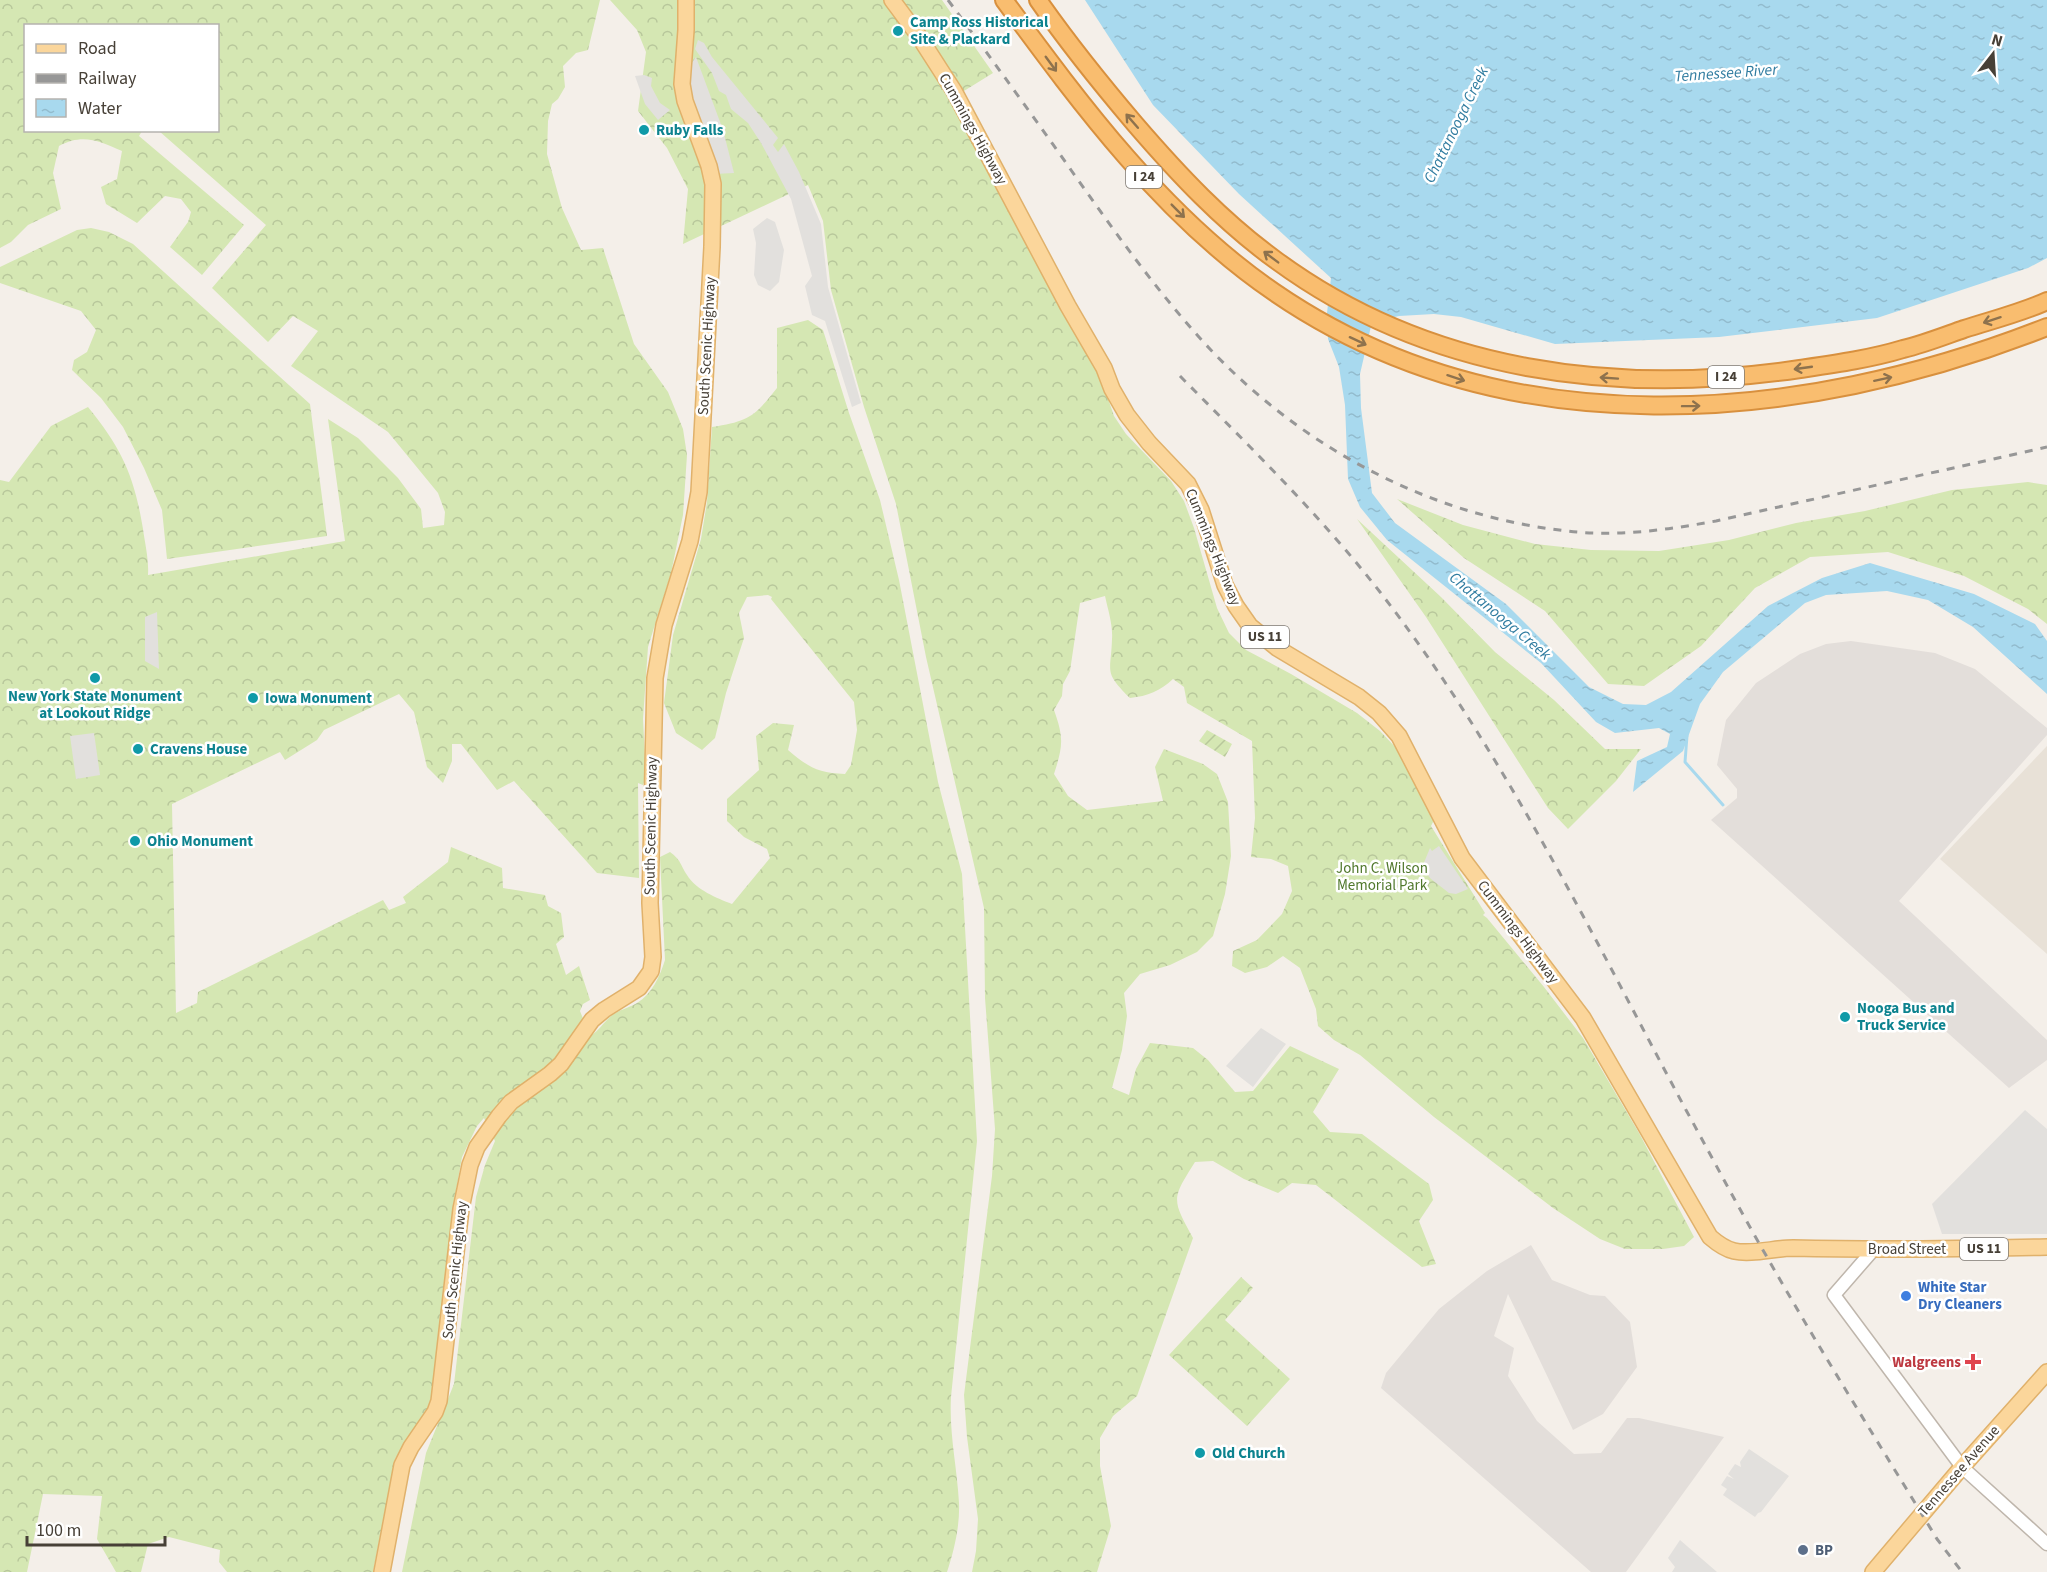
<svg xmlns="http://www.w3.org/2000/svg" width="2047" height="1572" viewBox="0 0 2047 1572" font-family="'Source Sans 3',sans-serif">
  <style>
    .residential { fill: #e8e1d7 }
    .industrial { fill: #e3deda }
    .forest { fill: url(#forest-crowns) }
    .garden { fill: url(#garden-furrows) }
    .parking { fill: #e2e0dd }
    .water { fill: url(#water-ripples) }
    .lines { fill: none; stroke-linecap: round; stroke-linejoin: round }
    .stream { stroke: #a8d9ee; stroke-width: 3 }
    .minor-casing { stroke: #bfb6ac; stroke-width: 15 }
    .major-casing { stroke: #e0b16b; stroke-width: 18 }
    .highway-casing { stroke: #d8903e; stroke-width: 20 }
    .minor { stroke: #fff; stroke-width: 12 }
    .major { stroke: #fbd69b; stroke-width: 15 }
    .highway { stroke: #f9bd6f; stroke-width: 16 }
    .rail { stroke: #979797; stroke-width: 3; stroke-dasharray: 8 8; stroke-linecap: butt }
    .oneway { stroke: #8e724d }
    .culture-dot { fill: #0f9aa8; stroke: #fff; stroke-width: 2 }
    .shop-dot { fill: #3f7fe0; stroke: #fff; stroke-width: 2 }
    .health-dot { fill: #e0444e; stroke: #fff; stroke-width: 2 }
    .service-dot { fill: #5c6f8a; stroke: #fff; stroke-width: 2 }
    .labels { text-anchor: middle; dominant-baseline: central; stroke-width: 5; stroke-linejoin: round; paint-order: stroke }
    .shield { fill: #fff; stroke: #7e7973; stroke-width: 1.5 }
    .shield-label { font-size: 14px; font-weight: bold; fill: #474037 }
    .culture-label { font-size: 15px; font-weight: bold; fill: #0d838f; stroke: #fff; text-anchor: start }
    .street-label { font-size: 15px; fill: #474037; stroke: #fff }
    .park-label { font-size: 15px; fill: #50782c; stroke: #fff }
    .shop-label { font-size: 15px; font-weight: bold; fill: #366cbe; stroke: #fff; text-anchor: start }
    .health-label { font-size: 15px; font-weight: bold; fill: #be3a42; stroke: #fff; text-anchor: end }
    .service-label { font-size: 15px; font-weight: bold; fill: #4e5e75; stroke: #fff; text-anchor: start }
    .water-label { font-size: 16px; font-style: italic; fill: #307ca0; stroke: #fff }
  </style>
  <defs>
    <pattern id="forest-crowns" width="20" height="18" patternUnits="userSpaceOnUse" patternTransform="scale(1.5)"><rect width="20" height="18" fill="#d5e7b3"/><path d="M2 6a3 3 0 1 1 6 0M12 15a3 3 0 1 1 6 0" fill="none" stroke="#b8c79b"/></pattern>
    <pattern id="garden-furrows" width="10" height="10" patternUnits="userSpaceOnUse" patternTransform="scale(1.5)"><rect width="10" height="10" fill="#d5e7b3"/><path d="M-1 1l2-2M0 10L10 0M9 11l2-2" fill="none" stroke="#b8c79b"/></pattern>
    <pattern id="water-ripples" width="26" height="14" patternUnits="userSpaceOnUse" patternTransform="scale(1.5)"><rect width="26" height="14" fill="#a8d9ee"/><path d="M2 4q2-2 4 0t4 0M15 11q2-2 4 0t4 0" fill="none" stroke="#92bbcd"/></pattern>
  </defs>
  <rect width="100%" height="100%" fill="#f4efe9"/>
  <path class="residential" d="M2047,746V954L1940,859Z"/>
  <path class="industrial" d="M1851,641L1935,653L1975,669L2047,728V735L1899,901L2047,1040V1060L2009,1088L1711,820L1737,798V789L1717,765L1726,720L1756,683L1800,654L1826,644Z
    M1531,1245L1552,1280L1590,1295L1605,1296L1630,1322L1637,1367L1603,1414L1573,1430L1508,1294L1494,1336L1514,1348L1508,1376L1537,1421L1574,1454L1601,1453L1627,1418H1639L1724,1437L1626,1572H1591L1381,1388L1386,1373L1439,1309L1487,1271Z"/>
  <path class="forest" d="M0,0H600L588,50L576,53L563,66L565,87L558,99L552,104L548,121L547,154L562,208L581,250L603,248L634,344L668,392L683,429L687,455L683,515L671,573L648,647L643,719L646,777L643,785L638,783L639,878L597,873L514,781L497,790L461,744H452V761L443,783L427,767L414,712L399,694L324,730L317,740L285,760L280,752L172,804L176,1013L197,1003L198,992L383,900L389,910L406,903L403,897L448,862L451,847L502,868L503,888L545,895L548,906L561,913L564,937L556,944L566,975L579,966L590,1000L583,1004L580,1011L590,1036C599,1031 603,1023 611,1016C618,1010 629,1008 637,1003C652,994 660,976 665,960L660,857L670,852C681,860 680,864 687,875C696,890 717,898 732,904L770,858L767,849L744,837L727,821V799L759,770L756,736L773,723L794,725L788,750C808,767 818,773 845,774L851,765L857,730L854,702L771,599L772,597L768,595L747,597L739,613L744,638L726,693L715,738L702,750L676,733L664,703L673,635L701,539L707,502L712,427C749,421 754,417 777,388V328L808,320L823,330L849,413L880,500L899,580L938,782L962,874L977,1141L951,1397C949,1434 957,1466 959,1503C960,1526 954,1551 947,1572H402L426,1453L454,1384L476,1197L485,1165L495,1141L484,1118L477,1126L462,1157L452,1213L435,1386L427,1410L395,1459L373,1572H227L219,1562L220,1550L169,1537L148,1544L141,1572H116L97,1539L102,1496L43,1494L27,1572H0V480L9,482L51,426L88,407C122,449 134,475 143,529C145,544 149,559 148,575L345,541L328,419L358,438L398,478L421,509L423,528L444,525L445,512L438,493L388,432L291,366L318,331L293,316L268,342L212,288L266,225L159,131L218,130V26H26V130L142,131L139,136L244,225L202,275L170,247L188,222L191,212L181,199L165,196L137,223L106,204L101,187L117,179L122,151C99,141 83,133 59,146L53,173L61,209L28,225L11,242L0,248Z
    M610,0H942L993,73L951,99L1082,338L1104,387L1114,416L1126,434L1171,481L1184,501L1194,528L1217,608L1229,633L1246,650L1291,674L1357,713L1380,731L1398,750L1434,820L1431,826L1485,913L1483,915L1487,918L1544,987L1583,1038L1639,1133L1694,1237L1684,1246L1663,1249H1625L1600,1239L1553,1208L1434,1117L1360,1055L1334,1040L1318,1026L1316,1009L1300,968L1283,956L1267,967L1245,973L1232,966L1233,951L1257,940L1282,914L1292,891L1288,866L1271,859L1251,857L1255,818L1252,741L1187,703L1184,687L1173,679C1160,691 1148,696 1130,698C1103,671 1111,673 1112,639C1113,625 1108,610 1105,596L1080,603L1070,671L1063,684L1062,696L1054,710C1064,738 1063,746 1054,774L1068,796L1087,810L1163,801L1155,767L1164,749L1203,764L1217,774L1228,802L1231,856L1225,894L1213,936L1197,952L1170,965L1140,974L1124,993L1127,1016L1122,1050L1112,1088L1129,1095L1136,1069L1150,1043L1193,1048L1208,1060L1235,1092L1253,1091L1290,1046L1339,1069L1313,1112L1330,1132L1362,1134L1429,1184L1433,1200L1419,1221L1436,1264L1422,1267L1316,1185L1292,1183L1278,1193L1244,1179L1213,1161L1195,1162C1171,1200 1172,1199 1193,1238L1137,1396L1113,1416L1100,1438V1466L1111,1526L1097,1572H972L976,1551L978,1519L967,1437L964,1395L992,1176L995,1129L985,998L984,908L926,657L896,504L864,407L831,290L823,221L808,185L683,244L688,189L667,148L638,111L646,52L637,30Z
    M91,228L109,232L133,244L310,404L327,536L167,559L162,510L144,468L123,427L101,398L72,370L74,360L87,352L96,330L81,311L0,283V267L77,230Z
    M2028,482L2047,485V624L2028,609L1964,576L1888,552L1810,557L1755,588L1701,646L1644,686L1608,684L1545,611L1464,558L1397,499L1463,525L1535,544L1591,550L1659,551L1729,540L1796,523L1865,511L1952,490Z
    M1357,519L1441,597L1495,652L1554,700L1605,749H1641L1616,781L1568,829L1548,808L1426,617Z
    M1241,1277L1253,1288L1225,1320L1290,1379L1247,1426L1169,1355Z"/>
  <path class="garden" d="M1207,730L1232,744L1225,757L1199,741Z"/>
  <path class="parking" d="M698,40L704,43L712,57L778,138L773,145L778,152L784,144L799,172L821,224L828,287L861,403L852,407L825,321L812,315L805,286L812,276L791,199L761,143L748,123L731,109L726,95L719,91L712,73L695,49Z
    M696,57L723,130L734,173L714,174L696,117L685,72Z
    M644,75L652,78L651,86L660,103L670,110L658,120L645,104L635,76Z
    M767,218L775,222L784,250L779,282L770,291L758,285L754,275L756,243L753,229Z
    M157,612L159,669L145,661V617Z
    M94,733L100,775L76,779L70,736Z
    M1439,846L1468,889L1456,894L1449,893L1431,879L1425,872L1423,865L1430,848L1432,851Z
    M1261,1028L1286,1044L1253,1087L1226,1066Z
    M2025,1110L2047,1129V1234H1942L1932,1204Z
    M1749,1449L1789,1476L1761,1512L1758,1513L1755,1517L1723,1495L1727,1489L1721,1485L1727,1476L1734,1479L1728,1474L1735,1464L1741,1467L1740,1462Z
    M1680,1540L1717,1572H1672L1675,1567L1668,1558Z"/>
  <path class="water" d="M1085,0H2047V258L2028,268L1877,318L1719,337L1555,344L1461,317L1434,314L1399,316L1372,322L1360,374L1361,408L1372,493L1395,523L1506,604L1589,687L1623,704L1646,705L1671,692L1768,606L1822,578L1870,563L1974,594L2035,624L2047,641V694L1973,627L1928,600L1887,591L1826,595L1805,603L1723,672L1700,704L1683,751L1633,792L1637,761L1667,747L1670,734L1659,728L1615,733L1596,722L1541,663L1387,540L1360,507L1348,479L1345,405L1339,367L1328,339L1327,313L1331,278L1239,194L1153,105Z"/>
  <g class="lines">
    <path class="stream" d="M1687,736L1685,762L1723,805"/>
    <defs>
      <path id="minor" d="M1874,1249L1834,1295L1962,1467L2047,1544"/>
      <path id="major" d="M892,0L918,35L954,91L1068,306L1104,368L1112,389L1127,415L1149,443L1188,484L1201,510L1225,585L1236,606L1250,626L1277,648L1359,697L1379,713L1399,736L1462,858L1583,1018L1710,1237C1717,1243 1725,1249 1734,1251C1751,1255 1775,1248 1793,1248C1878,1250 1962,1249 2047,1247
        M382,1572L402,1465L411,1447L435,1412L439,1401L461,1209L470,1165L477,1147L499,1116L511,1102L550,1074L561,1064L592,1020L604,1010L639,988L651,971L653,957L650,903L655,678L664,625L690,541L699,492L712,247L713,184L709,166L685,101L682,84L686,30V0
        M1873,1572L1962,1467L2047,1372"/>
      <path id="highway" d="M1004,0C1082,106 1164,217 1274,292C1504,450 1799,425 2047,327
        M1038,0C1068,43 1101,84 1135,124C1178,174 1223,222 1277,261C1430,373 1617,396 1800,369C1834,364 1870,359 1903,349C1924,344 1944,336 1964,329C1992,320 2021,313 2047,301"/>
    </defs>
    <use href="#minor" class="minor-casing"/>
    <use href="#major" class="major-casing"/>
    <use href="#highway" class="highway-casing"/>
    <use href="#minor" class="minor"/>
    <use href="#major" class="major"/>
    <use href="#highway" class="highway"/>
    <path class="rail" d="M948,0C990,57 1031,113 1071,170C1115,232 1158,293 1209,348C1303,448 1430,516 1567,531C1616,537 1667,530 1716,521L2047,447
      M1180,376C1249,446 1320,515 1380,592C1503,750 1592,935 1686,1110C1713,1159 1739,1209 1767,1257C1821,1352 1880,1445 1937,1539L1962,1572"/>
  </g>
  <defs><path id="oneway-shaft" d="M-6 0H5M1.5-3L5.5 0L1.5 3" fill="none" stroke-width="1.6" stroke-linecap="round" stroke-linejoin="round" transform="scale(1.5)"/></defs>
  <g class="oneway">
    <use href="#oneway-shaft" transform="translate(1051 64) rotate(54)"/>
    <use href="#oneway-shaft" transform="translate(1132 121) rotate(-131)"/>
    <use href="#oneway-shaft" transform="translate(1178 211) rotate(45)"/>
    <use href="#oneway-shaft" transform="translate(1271 257) rotate(-143)"/>
    <use href="#oneway-shaft" transform="translate(1992 320) rotate(162)"/>
    <use href="#oneway-shaft" transform="translate(1358 341) rotate(25)"/>
    <use href="#oneway-shaft" transform="translate(1803 368) rotate(172)"/>
    <use href="#oneway-shaft" transform="translate(1456 378) rotate(18)"/>
    <use href="#oneway-shaft" transform="translate(1609 378) rotate(-176)"/>
    <use href="#oneway-shaft" transform="translate(1883 379) rotate(-12)"/>
    <use href="#oneway-shaft" transform="translate(1691 406) rotate(-1)"/>
  </g>
  <g class="culture-dot">
    <circle cx="898" cy="31" r="6"/>
    <circle cx="644" cy="130" r="6"/>
    <circle cx="95" cy="678" r="6"/>
    <circle cx="253" cy="698" r="6"/>
    <circle cx="138" cy="749" r="6"/>
    <circle cx="135" cy="841" r="6"/>
    <circle cx="1845" cy="1017" r="6"/>
    <circle cx="1200" cy="1453" r="6"/>
  </g>
  <circle class="shop-dot" cx="1906" cy="1296" r="6"/>
  <path class="health-dot" d="M1970 1353h6v6h6v6h-6v6h-6v-6h-6v-6h6z"/>
  <circle class="service-dot" cx="1803" cy="1550" r="6"/>
  <g class="labels">
    <g class="shield">
      <rect x="1126" y="166" width="36" height="22" rx="4.5"/>
      <rect x="1708" y="366" width="36" height="22" rx="4.5"/>
      <rect x="1241" y="626" width="48" height="22" rx="4.5"/>
      <rect x="1960" y="1238" width="48" height="22" rx="4.5"/>
    </g>
    <g class="shield-label">
      <text x="1144" y="177">I 24</text>
      <text x="1726" y="377">I 24</text>
      <text x="1265" y="637">US 11</text>
      <text x="1984" y="1249">US 11</text>
    </g>
    <g class="culture-label">
      <text x="910" y="22">Camp Ross Historical<tspan x="910" dy="17">Site &amp; Plackard</tspan></text>
      <text x="656" y="130">Ruby Falls</text>
      <text x="95" y="696" text-anchor="middle">New York State Monument<tspan x="95" dy="17">at Lookout Ridge</tspan></text>
      <text x="265" y="698">Iowa Monument</text>
      <text x="150" y="749">Cravens House</text>
      <text x="147" y="841">Ohio Monument</text>
      <text x="1857" y="1008">Nooga Bus and<tspan x="1857" dy="17">Truck Service</tspan></text>
      <text x="1212" y="1453">Old Church</text>
    </g>
    <g class="street-label">
      <text transform="translate(973 129) rotate(61)">Cummings Highway</text>
      <text transform="translate(707 346) rotate(-87)">South Scenic Highway</text>
      <text transform="translate(1213 547) rotate(68)">Cummings Highway</text>
      <text transform="translate(651 826) rotate(-89)">South Scenic Highway</text>
      <text transform="translate(1518 932) rotate(53)">Cummings Highway</text>
      <text x="1907" y="1249">Broad Street</text>
      <text transform="translate(455 1270) rotate(-84)">South Scenic Highway</text>
      <text transform="translate(1959 1471) rotate(-49)">Tennessee Avenue</text>
    </g>
    <g class="park-label">
      <text x="1382" y="868">John C. Wilson<tspan x="1382" dy="17">Memorial Park</tspan></text>
    </g>
    <g class="shop-label">
      <text x="1918" y="1287">White Star<tspan x="1918" dy="17">Dry Cleaners</tspan></text>
    </g>
    <g class="health-label">
      <text x="1961" y="1362">Walgreens</text>
    </g>
    <g class="service-label">
      <text x="1815" y="1550">BP</text>
    </g>
    <g class="water-label">
      <text transform="translate(1726 73) rotate(-4)">Tennessee River</text>
      <text transform="translate(1456 125) rotate(-64)">Chattanooga Creek</text>
      <text transform="translate(1500 616) rotate(40)">Chattanooga Creek</text>
    </g>
  </g>
  <rect x="24" y="24" width="195" height="108" fill="#ffffff" stroke="#b5b3af" stroke-width="1.5"/>
  <rect x="36" y="44" width="30" height="9" fill="#fbd69b" stroke="#b5b3af" stroke-width="1.5"/>
  <text x="78" y="54" font-size="18" fill="#474037">Road</text>
  <rect x="36" y="74" width="30" height="9" fill="#979797" stroke="#b5b3af" stroke-width="1.5"/>
  <text x="78" y="84" font-size="18" fill="#474037">Railway</text>
  <rect x="36" y="99" width="30" height="18" fill="url(#water-ripples)" stroke="#b5b3af" stroke-width="1.5"/>
  <text x="78" y="114" font-size="18" fill="#474037">Water</text>
  <g transform="translate(1993 54) rotate(17)" stroke="#ffffff" stroke-width="4.5" paint-order="stroke">
  <path d="M0-4.5L10 22L0 15L-10 22Z" fill="#474037"/>
  <text y="-9" font-size="16" font-weight="bold" text-anchor="middle" fill="#474037">N</text>
  </g>
  <path d="M27 1536v9h138v-9" fill="none" stroke="#474037" stroke-width="3"/>
  <text x="36" y="1536" font-size="18" fill="#474037" stroke="#ffffff" stroke-width="4.5" paint-order="stroke">100 m</text>
</svg>
